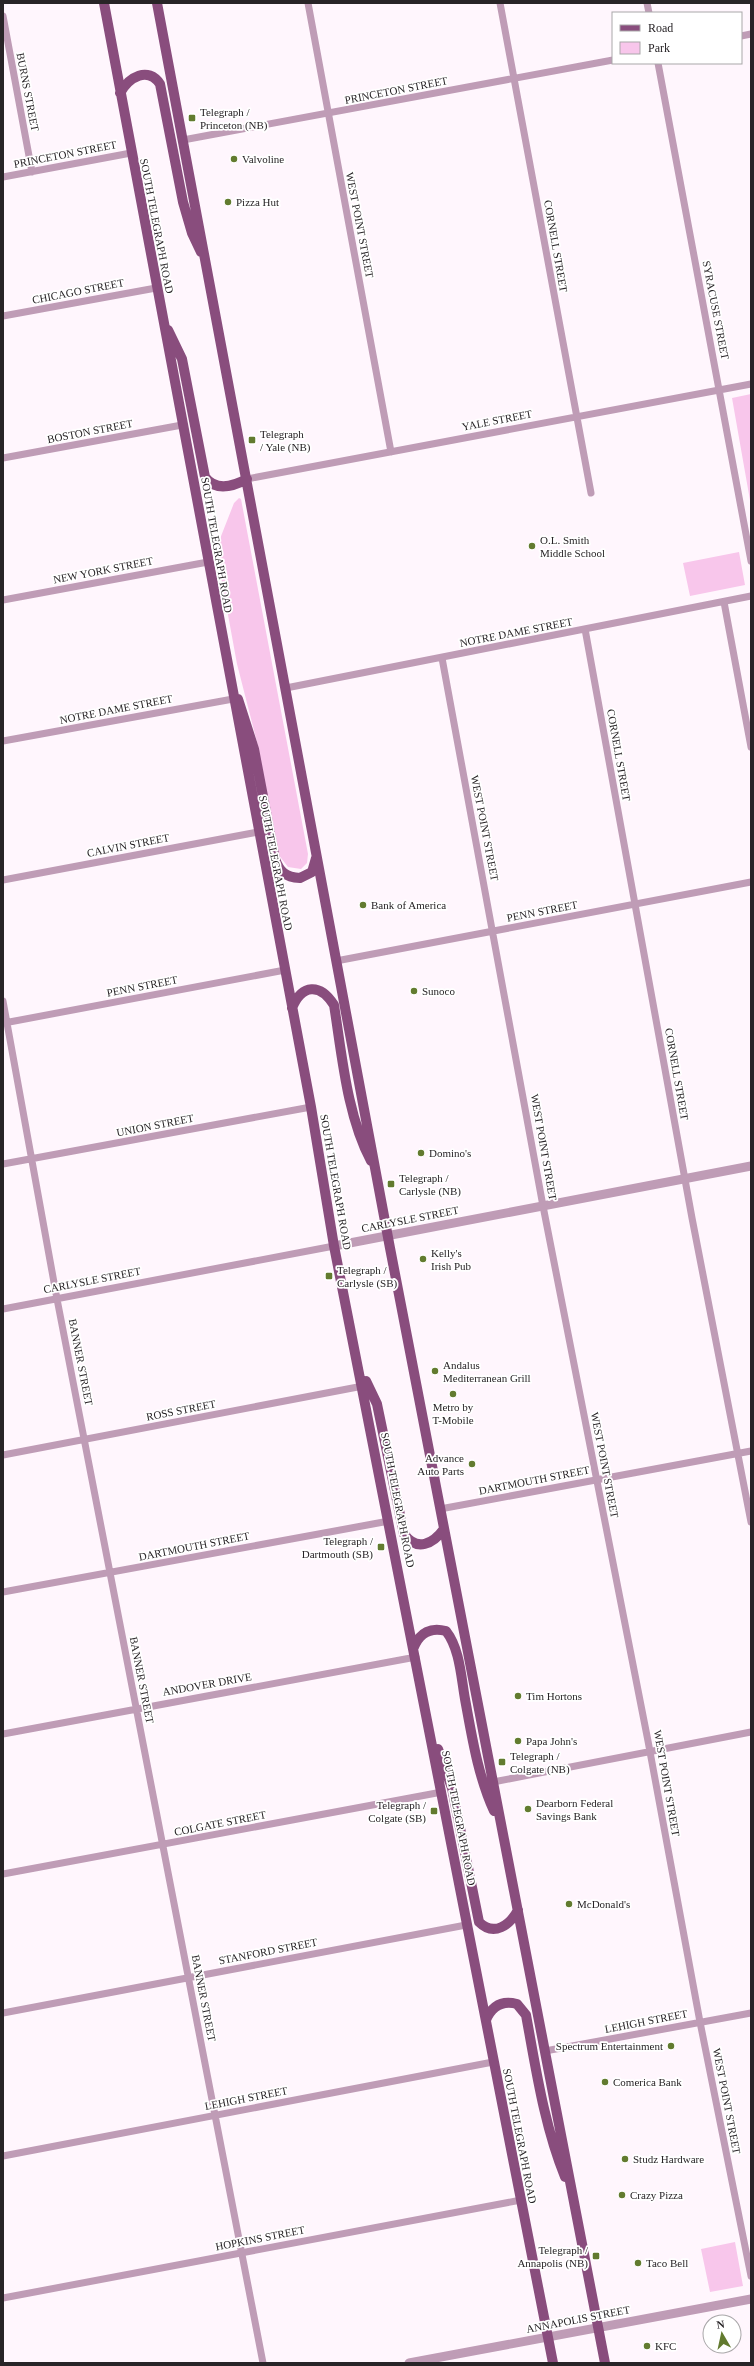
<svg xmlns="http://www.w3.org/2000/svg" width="754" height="2366" viewBox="0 0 754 2366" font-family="Georgia,serif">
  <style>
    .green { fill: #f8c6eb }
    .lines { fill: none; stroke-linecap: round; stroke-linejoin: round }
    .minor { stroke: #bf9cb6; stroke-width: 7 }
    .tertiary { stroke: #bf9cb6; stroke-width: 9 }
    .primary { stroke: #894d7d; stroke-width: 10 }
    .poi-dot { fill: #627b2f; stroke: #fff; stroke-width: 1.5 }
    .labels { text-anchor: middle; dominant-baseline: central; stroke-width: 3.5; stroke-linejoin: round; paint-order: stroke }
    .street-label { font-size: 11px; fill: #282427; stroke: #fff }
    .poi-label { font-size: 11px; fill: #282427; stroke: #fff; text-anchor: start }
  </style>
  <rect width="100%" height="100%" fill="#fff6fd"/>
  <path class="green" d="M751,394V506L732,398Z
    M239,498L241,499L308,854L307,863L301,869L288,867L278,854L258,746L237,664L216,549L234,503Z
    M739,552L745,585L690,596L683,563Z
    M735,2242L743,2286L710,2292L701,2249Z"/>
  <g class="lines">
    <path class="minor" d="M308,3L391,452
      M500,3L591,493
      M647,3L649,13
      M3,16L32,172
      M741,36L751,34
      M658,63L751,561
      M183,140L613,60
      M3,177L131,153
      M3,316L156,288
      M3,458L182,425
      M247,479L751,384
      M3,600L208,562
      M724,602L751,747
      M585,629L692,1218L751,1522
      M442,658L543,1206L648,1741L700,2022L751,2276
      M286,688L751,596
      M3,741L233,699
      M3,880L258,832
      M336,961L751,882
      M3,1001L57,1299L263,2363
      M4,1023L285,970
      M3,1164L311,1107
      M3,1309L334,1246
      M3,1455L363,1386
      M440,1509L751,1451
      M3,1592L389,1521
      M3,1734L416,1657
      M493,1782L751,1732
      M3,1874L442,1792
      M3,2013L466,1925
      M545,2051L751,2013
      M3,2156L493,2062
      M3,2298L521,2200"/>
    <path class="tertiary" d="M334,1246L751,1166
      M409,2363L751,2299"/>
    <path class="primary" d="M104,3L311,1107L334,1246L553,2363
      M157,3L390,1248L605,2363
      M120,93C129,77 148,66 160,84L183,202L192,233L201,252
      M168,330L182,359L205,477C216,492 234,486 247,479
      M238,699L254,749L275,859C280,872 285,877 300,878L312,872L316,858
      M292,1008C302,984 320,983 334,1005C342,1055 347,1116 371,1161
      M366,1381L377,1404L404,1534C417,1552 433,1544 444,1529
      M414,1647C420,1632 431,1627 446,1631C460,1649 461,1677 465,1699C472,1737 478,1776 494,1811
      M438,1749L452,1788L479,1922C494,1937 510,1925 518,1910
      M486,2020C492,2006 502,2000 517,2004L526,2015C536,2069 544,2125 565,2177"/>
  </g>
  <g class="poi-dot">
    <rect x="188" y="114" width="8" height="8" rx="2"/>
    <circle cx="234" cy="159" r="4"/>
    <circle cx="228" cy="202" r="4"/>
    <rect x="248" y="436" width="8" height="8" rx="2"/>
    <circle cx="532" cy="546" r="4"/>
    <circle cx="363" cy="905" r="4"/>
    <circle cx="414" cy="991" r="4"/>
    <circle cx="421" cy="1153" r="4"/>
    <rect x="387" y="1180" width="8" height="8" rx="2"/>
    <circle cx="423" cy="1259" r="4"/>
    <rect x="325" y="1272" width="8" height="8" rx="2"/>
    <circle cx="435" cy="1371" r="4"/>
    <circle cx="453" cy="1394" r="4"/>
    <circle cx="472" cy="1464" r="4"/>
    <rect x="377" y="1543" width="8" height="8" rx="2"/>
    <circle cx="518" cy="1696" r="4"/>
    <circle cx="518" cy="1741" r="4"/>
    <rect x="498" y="1758" width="8" height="8" rx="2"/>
    <circle cx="528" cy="1809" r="4"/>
    <rect x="430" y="1807" width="8" height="8" rx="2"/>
    <circle cx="569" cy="1904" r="4"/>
    <circle cx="671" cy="2046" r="4"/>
    <circle cx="605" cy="2082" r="4"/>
    <circle cx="625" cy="2159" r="4"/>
    <circle cx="622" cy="2195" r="4"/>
    <rect x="592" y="2252" width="8" height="8" rx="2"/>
    <circle cx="638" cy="2263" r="4"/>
    <circle cx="647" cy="2346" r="4"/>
  </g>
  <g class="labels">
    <g class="street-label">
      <text transform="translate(396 90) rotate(-11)">PRINCETON STREET</text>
      <text transform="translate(28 92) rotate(79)">BURNS STREET</text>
      <text transform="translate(65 154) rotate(-11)">PRINCETON STREET</text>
      <text transform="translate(360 225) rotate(79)">WEST POINT STREET</text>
      <text transform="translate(157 226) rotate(79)">SOUTH TELEGRAPH ROAD</text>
      <text transform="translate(556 246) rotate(80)">CORNELL STREET</text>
      <text transform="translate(78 291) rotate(-11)">CHICAGO STREET</text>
      <text transform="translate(716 310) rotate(79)">SYRACUSE STREET</text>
      <text transform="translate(497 420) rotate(-11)">YALE STREET</text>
      <text transform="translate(90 431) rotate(-11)">BOSTON STREET</text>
      <text transform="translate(217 545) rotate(80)">SOUTH TELEGRAPH ROAD</text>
      <text transform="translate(103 570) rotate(-11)">NEW YORK STREET</text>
      <text transform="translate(516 632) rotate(-11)">NOTRE DAME STREET</text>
      <text transform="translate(116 709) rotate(-11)">NOTRE DAME STREET</text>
      <text transform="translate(619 755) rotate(80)">CORNELL STREET</text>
      <text transform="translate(485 828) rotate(79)">WEST POINT STREET</text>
      <text transform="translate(128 845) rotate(-11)">CALVIN STREET</text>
      <text transform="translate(276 863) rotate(79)">SOUTH TELEGRAPH ROAD</text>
      <text transform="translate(542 911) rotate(-11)">PENN STREET</text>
      <text transform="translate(142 986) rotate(-11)">PENN STREET</text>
      <text transform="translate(677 1074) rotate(80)">CORNELL STREET</text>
      <text transform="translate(155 1125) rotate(-11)">UNION STREET</text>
      <text transform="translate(544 1147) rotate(80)">WEST POINT STREET</text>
      <text transform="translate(336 1182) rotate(80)">SOUTH TELEGRAPH ROAD</text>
      <text transform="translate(410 1219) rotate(-11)">CARLYSLE STREET</text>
      <text transform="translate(92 1280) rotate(-11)">CARLYSLE STREET</text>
      <text transform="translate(81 1362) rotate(79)">BANNER STREET</text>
      <text transform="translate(181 1410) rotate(-11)">ROSS STREET</text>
      <text transform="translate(605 1465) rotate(79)">WEST POINT STREET</text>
      <text transform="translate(534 1480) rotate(-11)">DARTMOUTH STREET</text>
      <text transform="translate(398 1500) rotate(79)">SOUTH TELEGRAPH ROAD</text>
      <text transform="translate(194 1546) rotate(-11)">DARTMOUTH STREET</text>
      <text transform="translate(142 1680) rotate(79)">BANNER STREET</text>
      <text transform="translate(207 1684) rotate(-10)">ANDOVER DRIVE</text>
      <text transform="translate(667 1783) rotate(80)">WEST POINT STREET</text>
      <text transform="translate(459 1818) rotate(79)">SOUTH TELEGRAPH ROAD</text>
      <text transform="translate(220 1823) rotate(-11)">COLGATE STREET</text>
      <text transform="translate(268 1951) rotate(-11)">STANFORD STREET</text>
      <text transform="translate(204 1998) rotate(79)">BANNER STREET</text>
      <text transform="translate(646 2021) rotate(-11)">LEHIGH STREET</text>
      <text transform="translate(246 2098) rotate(-11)">LEHIGH STREET</text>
      <text transform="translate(727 2101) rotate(79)">WEST POINT STREET</text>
      <text transform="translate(520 2136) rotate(79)">SOUTH TELEGRAPH ROAD</text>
      <text transform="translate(260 2238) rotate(-11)">HOPKINS STREET</text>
      <text transform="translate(578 2319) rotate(-11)">ANNAPOLIS STREET</text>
    </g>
    <g class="poi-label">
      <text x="200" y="112">Telegraph /<tspan x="200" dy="13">Princeton (NB)</tspan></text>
      <text x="242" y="159">Valvoline</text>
      <text x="236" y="202">Pizza Hut</text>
      <text x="260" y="434">Telegraph<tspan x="260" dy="13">/ Yale (NB)</tspan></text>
      <text x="540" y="540">O.L. Smith<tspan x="540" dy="13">Middle School</tspan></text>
      <text x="371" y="905">Bank of America</text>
      <text x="422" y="991">Sunoco</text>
      <text x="429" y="1153">Domino's</text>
      <text x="399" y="1178">Telegraph /<tspan x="399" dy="13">Carlysle (NB)</tspan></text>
      <text x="431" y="1253">Kelly's<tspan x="431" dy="13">Irish Pub</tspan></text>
      <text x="337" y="1270">Telegraph /<tspan x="337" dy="13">Carlysle (SB)</tspan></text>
      <text x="443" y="1365">Andalus<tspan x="443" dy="13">Mediterranean Grill</tspan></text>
      <text x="453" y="1407" text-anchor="middle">Metro by<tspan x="453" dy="13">T-Mobile</tspan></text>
      <text x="464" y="1458" text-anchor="end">Advance<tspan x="464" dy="13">Auto Parts</tspan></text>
      <text x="373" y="1541" text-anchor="end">Telegraph /<tspan x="373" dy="13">Dartmouth (SB)</tspan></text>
      <text x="526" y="1696">Tim Hortons</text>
      <text x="526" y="1741">Papa John's</text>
      <text x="510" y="1756">Telegraph /<tspan x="510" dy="13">Colgate (NB)</tspan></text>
      <text x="536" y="1803">Dearborn Federal<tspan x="536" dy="13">Savings Bank</tspan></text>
      <text x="426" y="1805" text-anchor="end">Telegraph /<tspan x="426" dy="13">Colgate (SB)</tspan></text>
      <text x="577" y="1904">McDonald's</text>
      <text x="663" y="2046" text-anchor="end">Spectrum Entertainment</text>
      <text x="613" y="2082">Comerica Bank</text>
      <text x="633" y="2159">Studz Hardware</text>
      <text x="630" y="2195">Crazy Pizza</text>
      <text x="588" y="2250" text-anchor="end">Telegraph /<tspan x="588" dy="13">Annapolis (NB)</tspan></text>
      <text x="646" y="2263">Taco Bell</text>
      <text x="655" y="2346">KFC</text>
    </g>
  </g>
  <rect width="754" height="2366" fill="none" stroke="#282427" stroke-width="8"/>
  <rect x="612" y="12" width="130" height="52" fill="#ffffff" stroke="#a9a7a9"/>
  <rect x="620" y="25" width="20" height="6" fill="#894d7d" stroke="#a9a7a9"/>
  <text x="648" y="32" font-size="12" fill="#282427">Road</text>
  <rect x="620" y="42" width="20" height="12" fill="#f8c6eb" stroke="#a9a7a9"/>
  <text x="648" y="52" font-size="12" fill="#282427">Park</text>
  <g transform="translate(722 2334) rotate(351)"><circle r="19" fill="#ffffff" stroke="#a9a7a9"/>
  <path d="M0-3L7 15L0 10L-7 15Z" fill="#627b2f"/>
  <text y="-6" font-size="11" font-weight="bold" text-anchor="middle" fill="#282427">N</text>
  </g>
</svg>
